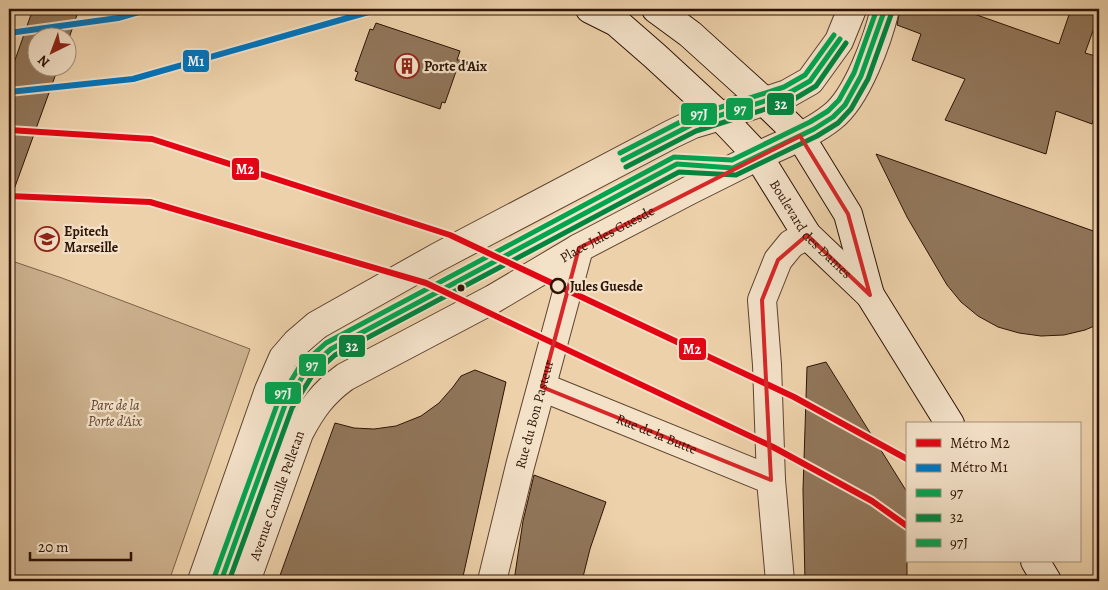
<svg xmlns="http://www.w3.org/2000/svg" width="1108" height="590" viewBox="0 0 1108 590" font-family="Alegreya,serif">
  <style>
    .green { fill: #ccb18e; stroke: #7c6249 }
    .building { fill: #91765a; stroke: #2d1304 }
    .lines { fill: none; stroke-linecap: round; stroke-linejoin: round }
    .pedestrian-casing { stroke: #5d422e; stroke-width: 30 }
    .minor-casing { stroke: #5d422e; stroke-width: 30 }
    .tertiary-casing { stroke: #5d422e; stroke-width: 30 }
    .secondary-casing { stroke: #2d1304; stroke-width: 30 }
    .pedestrian { stroke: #f3e1c8; stroke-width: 28 }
    .minor { stroke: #f3e1c8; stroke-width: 28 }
    .tertiary { stroke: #f3e1c8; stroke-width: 28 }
    .secondary { stroke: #f3e1c8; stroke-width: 28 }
    .bus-1-casing { stroke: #f3e1c8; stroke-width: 9 }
    .bus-2-casing { stroke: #f3e1c8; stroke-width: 9 }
    .bus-3-casing { stroke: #f3e1c8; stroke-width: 9 }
    .bus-1 { stroke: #00a550; stroke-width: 5 }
    .bus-2 { stroke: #008540; stroke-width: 5 }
    .bus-3 { stroke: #00a550; stroke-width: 5 }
    .metro-1-casing { stroke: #f3e1c8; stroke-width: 10 }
    .metro-2-casing { stroke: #f3e1c8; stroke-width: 10 }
    .metro-1 { stroke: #e30513; stroke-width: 6 }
    .metro-2 { stroke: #0075be; stroke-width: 6 }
    .marked { fill: none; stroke: #d62828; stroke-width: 4; stroke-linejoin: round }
    .stop-dot { fill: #f3e1c8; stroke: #2d1304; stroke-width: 2.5 }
    .bus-dot { fill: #2d1304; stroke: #f3e1c8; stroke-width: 2 }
    .labels { text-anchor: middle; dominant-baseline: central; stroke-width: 4.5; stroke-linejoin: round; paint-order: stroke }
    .poi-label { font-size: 14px; font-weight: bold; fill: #2d1304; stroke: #f3e1c8; text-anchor: start }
    .street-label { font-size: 14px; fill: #2d1304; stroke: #f3e1c8 }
    .stop-label { font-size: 14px; font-weight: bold; fill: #2d1304; stroke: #f3e1c8; text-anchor: start }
    .park-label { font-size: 14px; font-style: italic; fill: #5d422d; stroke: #f3e1c8 }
    .line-badge { stroke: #f3e1c8; stroke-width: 2 }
    .badge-label { font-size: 14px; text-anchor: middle; font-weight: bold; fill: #fff }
  </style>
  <rect width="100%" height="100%" fill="#edd1aa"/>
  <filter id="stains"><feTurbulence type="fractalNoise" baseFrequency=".004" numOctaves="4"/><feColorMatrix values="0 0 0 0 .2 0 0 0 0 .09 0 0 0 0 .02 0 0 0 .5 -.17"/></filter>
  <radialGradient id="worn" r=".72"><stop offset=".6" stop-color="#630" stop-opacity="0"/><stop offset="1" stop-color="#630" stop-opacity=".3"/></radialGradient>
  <path class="green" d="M9,260L62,278L250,349L169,581H9Z"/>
  <path class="building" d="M33,9H79L68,41V38H38V68H58L12,195L9,194V77Z
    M900,9H960L1059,44L1071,9H1099V14L1085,53L1099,57V104L1092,124L1056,111L1046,154L945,120L965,79L912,60L921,34L897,25Z
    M376,23L460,51L457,60H460L445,103L442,102L440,109L355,80L358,72L355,71L370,29L373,30Z
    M876,154L1099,233V324L1085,330L1064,335L1041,336L1019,333L998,327L978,316L961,302L947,285L907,217Z
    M826,362L907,492V581H805L803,490L807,367Z
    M475,370L506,382L462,581H278L335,423L354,428L374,429L396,426L421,416L439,403L453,387L461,376Z
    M534,475L606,502L590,549L582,581H514L523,521Z"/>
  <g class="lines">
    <defs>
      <g id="pedestrian">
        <path id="s1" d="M542,387L771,480"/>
      </g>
      <g id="minor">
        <path d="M720,116L787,94L810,81L839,41L852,9"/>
        <path d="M758,156C783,144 811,134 832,117C857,98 878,39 885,9"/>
        <path id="s2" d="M492,581L520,466L579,248"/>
        <path d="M780,581L771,480L767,365L762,300L778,260L791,244L807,235"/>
      </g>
      <g id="tertiary">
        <path d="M202,581L269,390L283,358L296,343L317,325L438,257L672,134L693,124L720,116"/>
        <path id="s3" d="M246,581L299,433C312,408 323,393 345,377L493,299L579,248L690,190L758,156"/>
      </g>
      <g id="secondary">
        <path id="s4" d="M590,9L616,22L655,56L720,116L758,156L807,235L870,295L950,424"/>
        <path d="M656,9L690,34L764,101L800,136L848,214L870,295"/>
        <path d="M1035,561L1047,581"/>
      </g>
    </defs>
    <use href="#pedestrian" class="pedestrian-casing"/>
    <use href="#minor" class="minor-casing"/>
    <use href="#tertiary" class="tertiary-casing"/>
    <use href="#secondary" class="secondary-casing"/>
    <use href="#pedestrian" class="pedestrian"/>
    <use href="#minor" class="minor"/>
    <use href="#tertiary" class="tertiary"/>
    <use href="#secondary" class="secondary"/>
    <defs>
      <path id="bus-1" d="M623,160L693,124L787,94L810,81L840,39
        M221,581L285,405L306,371L331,349L677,164L733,168L814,129L833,117L845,105L861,76L885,9"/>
      <path id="bus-2" d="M626,167L696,131L791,101L816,86L846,43
        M229,581L292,408L312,376L335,355L679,172L736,175L817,136L838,123L851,109L868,79L892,12"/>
      <path id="bus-3" d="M620,153L690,117L784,87L805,75L834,35
        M214,578L278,402L300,366L326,343L674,157L732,160L810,122L828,111L839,100L854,73L877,9"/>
    </defs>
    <use href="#bus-1" class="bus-1-casing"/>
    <use href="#bus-2" class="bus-2-casing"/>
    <use href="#bus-3" class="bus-3-casing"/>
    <use href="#bus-1" class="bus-1"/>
    <use href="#bus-2" class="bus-2"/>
    <use href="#bus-3" class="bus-3"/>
    <defs>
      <path id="metro-1" d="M9,130L152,139L450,235L794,397L907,459
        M9,196L150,202L426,283L773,447L872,501L907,526"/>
      <path id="metro-2" d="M9,33L118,18L149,9
        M9,92L133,79L379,9"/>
    </defs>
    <use href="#metro-1" class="metro-1-casing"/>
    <use href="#metro-2" class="metro-2-casing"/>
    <use href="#metro-1" class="metro-1"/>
    <use href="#metro-2" class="metro-2"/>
  </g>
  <path class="marked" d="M800,136L848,214L870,295L807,235L778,260L762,300L771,480L542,387L579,248Z"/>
  <defs>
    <symbol id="building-ring" viewBox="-11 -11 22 22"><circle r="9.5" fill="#f3e1c8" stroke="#8f2418" stroke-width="1.5"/><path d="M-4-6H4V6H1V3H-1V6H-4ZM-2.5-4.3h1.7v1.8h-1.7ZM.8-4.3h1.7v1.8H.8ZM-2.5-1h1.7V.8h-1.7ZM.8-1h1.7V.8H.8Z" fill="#8f2418"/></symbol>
    <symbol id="university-ring" viewBox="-11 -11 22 22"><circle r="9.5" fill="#f3e1c8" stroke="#8f2418" stroke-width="1.5"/><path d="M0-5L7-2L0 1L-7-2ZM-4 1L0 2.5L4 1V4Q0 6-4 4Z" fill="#8f2418"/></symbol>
  </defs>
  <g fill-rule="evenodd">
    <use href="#building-ring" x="393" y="52" width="28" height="28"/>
    <use href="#university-ring" x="33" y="225" width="28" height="28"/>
  </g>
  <circle class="stop-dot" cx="558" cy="286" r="7"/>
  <circle class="bus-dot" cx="461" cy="288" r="4.5"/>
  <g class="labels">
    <g class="poi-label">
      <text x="424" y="66">Porte d'Aix</text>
      <text x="64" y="231">Epitech<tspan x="64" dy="16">Marseille</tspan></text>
    </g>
    <g class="street-label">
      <text stroke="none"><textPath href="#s4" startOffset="315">Boulevard des Dames</textPath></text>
      <text stroke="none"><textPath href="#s3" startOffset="529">Place Jules Guesde</textPath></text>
      <text stroke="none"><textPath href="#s2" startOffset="172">Rue du Bon Pasteur</textPath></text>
      <text stroke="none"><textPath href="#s1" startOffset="124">Rue de la Butte</textPath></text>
      <text stroke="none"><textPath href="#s3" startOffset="91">Avenue Camille Pelletan</textPath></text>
    </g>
    <g class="stop-label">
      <text x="570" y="286">Jules Guesde</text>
    </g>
    <g class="park-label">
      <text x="115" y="405">Parc de la<tspan x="115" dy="16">Porte d'Aix</tspan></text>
    </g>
  </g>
  <g class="line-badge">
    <rect x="182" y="49" width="28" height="24" rx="5" fill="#0075be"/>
    <rect x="766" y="92" width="29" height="24" rx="5" fill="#008540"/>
    <rect x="725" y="97" width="29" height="24" rx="5" fill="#00a550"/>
    <rect x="680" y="102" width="38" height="24" rx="5" fill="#00a550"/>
    <rect x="231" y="157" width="29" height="24" rx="5" fill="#e30513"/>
    <rect x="338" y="334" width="28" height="24" rx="5" fill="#008540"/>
    <rect x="678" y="337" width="29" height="24" rx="5" fill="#e30513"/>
    <rect x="298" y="353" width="29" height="24" rx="5" fill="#00a550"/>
    <rect x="264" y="381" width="38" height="24" rx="5" fill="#00a550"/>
  </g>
  <g class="badge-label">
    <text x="196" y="66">M1</text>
    <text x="781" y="109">32</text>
    <text x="740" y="114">97</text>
    <text x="699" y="119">97J</text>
    <text x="245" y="174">M2</text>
    <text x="352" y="351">32</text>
    <text x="692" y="354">M2</text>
    <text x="312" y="370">97</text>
    <text x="283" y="398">97J</text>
  </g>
  <rect width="1108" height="590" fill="none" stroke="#edd1aa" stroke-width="30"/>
  <rect x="10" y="10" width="1088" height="570" fill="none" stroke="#2d1304" stroke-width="2.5"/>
  <rect x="15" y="15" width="1078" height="560" fill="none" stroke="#2d1304"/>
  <rect x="906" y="422" width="175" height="140" fill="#f3e1c8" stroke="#a48f7a"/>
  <rect x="916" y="439" width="25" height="8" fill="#e30513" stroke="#a48f7a"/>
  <text x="950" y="448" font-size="15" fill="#2d1304">Métro M2</text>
  <rect x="916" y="464" width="25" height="8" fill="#0075be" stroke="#a48f7a"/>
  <text x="950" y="472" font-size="15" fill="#2d1304">Métro M1</text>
  <rect x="916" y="489" width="25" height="8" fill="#00a550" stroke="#a48f7a"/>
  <text x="950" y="498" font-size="15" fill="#2d1304">97</text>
  <rect x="916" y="514" width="25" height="8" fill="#008540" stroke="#a48f7a"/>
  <text x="950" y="522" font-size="15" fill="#2d1304">32</text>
  <rect x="916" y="539" width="25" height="8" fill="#00a550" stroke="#a48f7a"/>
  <text x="950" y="548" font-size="15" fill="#2d1304">97J</text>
  <g transform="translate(52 52) rotate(222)"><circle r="24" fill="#f3e1c8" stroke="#a48f7a"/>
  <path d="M0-4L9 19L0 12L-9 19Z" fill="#8f2418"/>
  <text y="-8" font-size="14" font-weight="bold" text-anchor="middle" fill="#2d1304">N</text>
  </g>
  <path d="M30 552v8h101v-8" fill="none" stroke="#2d1304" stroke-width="2.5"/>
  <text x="38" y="552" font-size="15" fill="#2d1304" stroke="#f3e1c8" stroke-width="4" paint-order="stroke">20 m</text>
  <rect width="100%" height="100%" filter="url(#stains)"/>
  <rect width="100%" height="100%" fill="url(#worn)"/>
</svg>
